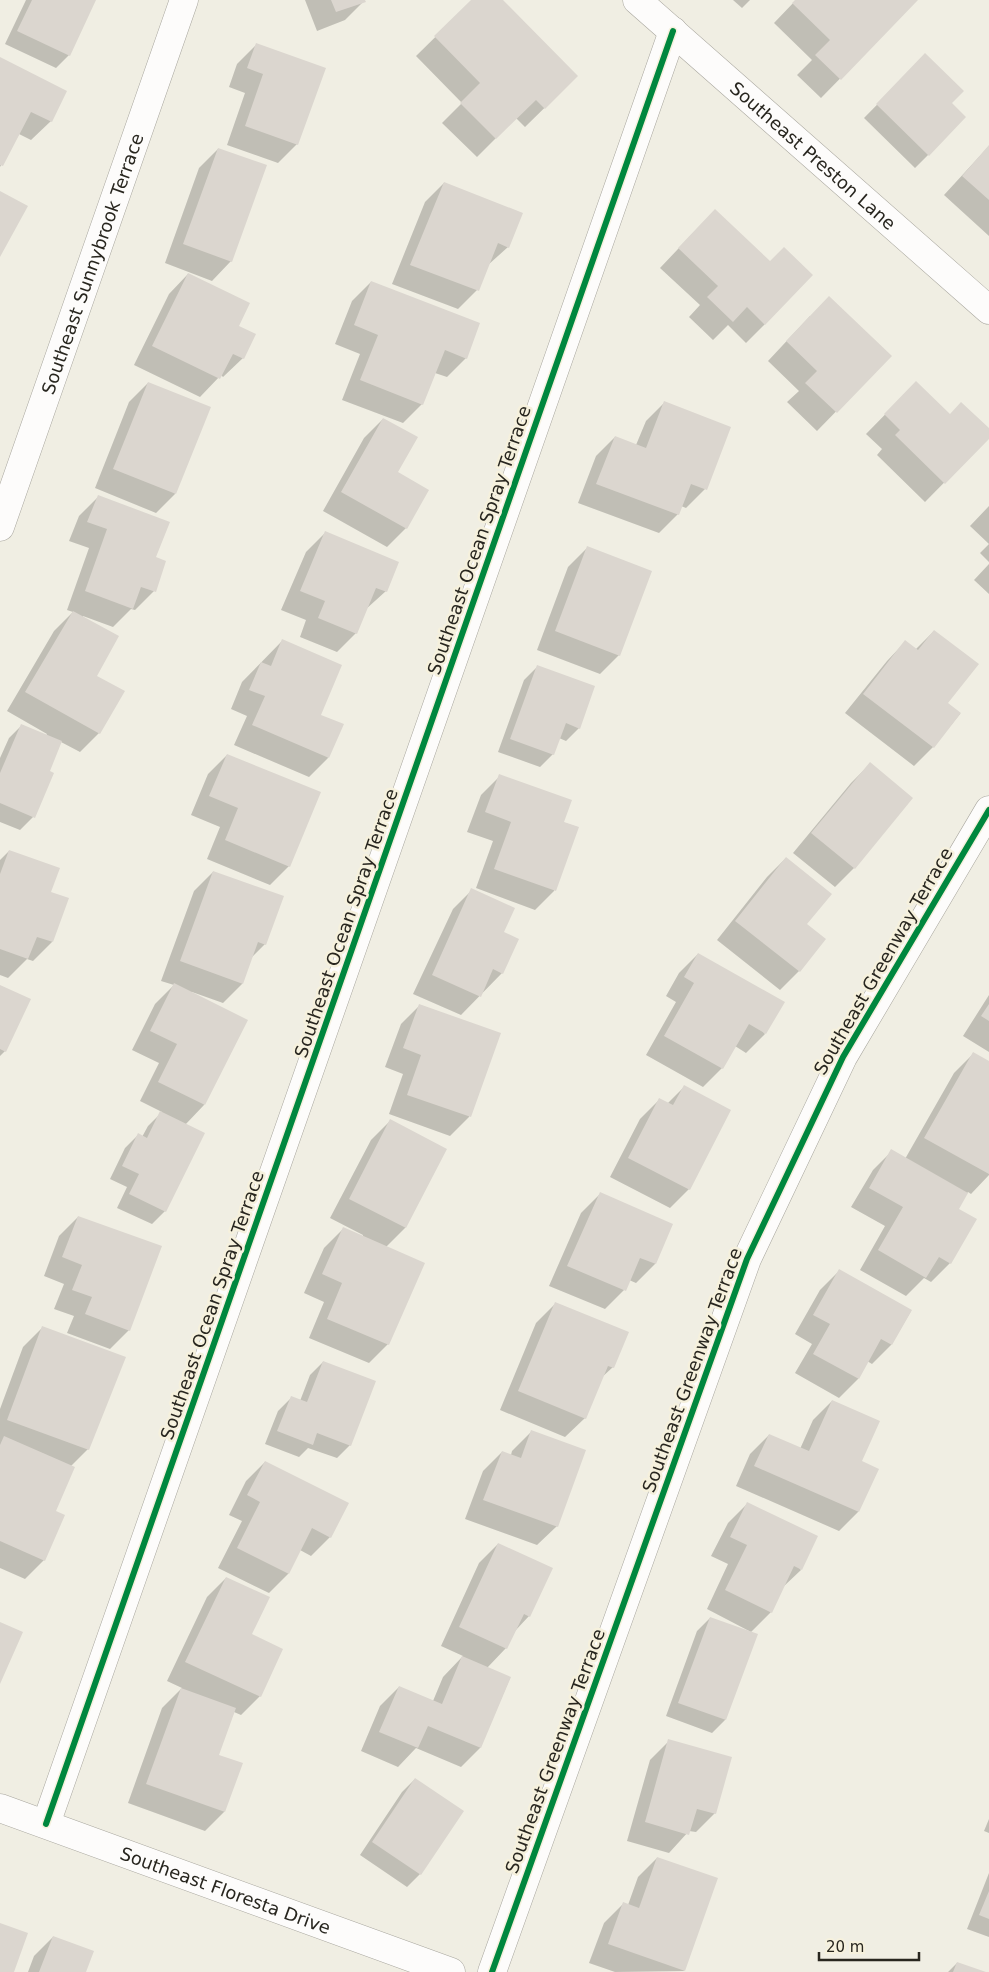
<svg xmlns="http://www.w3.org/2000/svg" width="989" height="1972" viewBox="0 0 989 1972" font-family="'DejaVu Sans',sans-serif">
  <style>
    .shadow { fill: #0003 }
    .building { fill: #dbd6cf }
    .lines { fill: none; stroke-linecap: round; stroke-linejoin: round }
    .minor-casing { stroke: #a8a69e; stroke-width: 29 }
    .minor { stroke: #fdfcfb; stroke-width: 28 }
    .cycleway-casing { stroke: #f6f1dd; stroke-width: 9 }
    .cycleway { stroke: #00873e; stroke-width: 6 }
    .labels { text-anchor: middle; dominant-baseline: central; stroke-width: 5; stroke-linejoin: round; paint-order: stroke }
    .street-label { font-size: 18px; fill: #28261f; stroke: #f6f1dd }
  </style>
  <rect width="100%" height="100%" fill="#f0eee3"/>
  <path class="shadow" d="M26,0H94L69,55L56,68L5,44Z
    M305,0H364V1L345,20L317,31Z
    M473,0H501L577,76L525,127L516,118L477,157L442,123L462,103L416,56Z
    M733,0H750L742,8Z
    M796,0H917L821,98L797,75L812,60L774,23Z
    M256,45L297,144L278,163L227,145L245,93L229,87L237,64Z
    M926,55L950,103L928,155L915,168L864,118Z
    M0,59L51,121L31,140L19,134L0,167Z
    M989,146V236L944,195Z
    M218,149L231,261L212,281L165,263L199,168Z
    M444,183L508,247L488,265L477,290L458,309L392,284L425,202Z
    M696,230L765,324L746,343L728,325L713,340L689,317L700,305L660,268Z
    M188,274L237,326L243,358L223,377L221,375L200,397L134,365L169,294Z
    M371,282L466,358L447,377L435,373L422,404L403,423L342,400L360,354L335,344L352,301Z
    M810,316L890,356L817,431L787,402L799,391L768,361Z
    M148,383L175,494L156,513L95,488L129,402Z
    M916,383L950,415L989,430V437L925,502L877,455L882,449L866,434Z
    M665,402L705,489L686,508L681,506L678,514L659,533L578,503L596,456L615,437L636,445L646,421Z
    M383,419L396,472L406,528L387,547L323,511L364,438Z
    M98,497L155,558L154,591L135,610L131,609L113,627L83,616L95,676L99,733L80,752L61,742L48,771L33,817L20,830L0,822V758L9,738L22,725L46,736L47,734L7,711L54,631L73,612L67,610L89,548L69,541L79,516Z
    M989,506V562L980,553L989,544L970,526Z
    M325,533L386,591L365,610L356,633L337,652L300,637L306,620L281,610L306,552Z
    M587,548L619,655L600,674L537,650L568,567Z
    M989,564V594L974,580Z
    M934,631L946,703L960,714L933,747L914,766L845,713L887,661L905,642L915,650Z
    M282,641L320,716L328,758L309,777L234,745L247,716L231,709L242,682Z
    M537,667L579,728L566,741L559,738L553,754L540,767L498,752L524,680Z
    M227,755L289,866L270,885L207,859L220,827L191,815L208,774Z
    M870,764L854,868L835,887L793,853L851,783Z
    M500,776L562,822L577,827L554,891L535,910L476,888L493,841L467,832L481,795Z
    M9,851L49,892L52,942L33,961L27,959L8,978L0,975V860Z
    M786,858L806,925L824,939L799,971L780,990L717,940L767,877Z
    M213,872L265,944L251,958L242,984L223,1003L192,992V993L204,1105L185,1125L203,1133L165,1211L152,1224L117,1208L127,1187L110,1179L125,1148L138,1135L142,1137L148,1126L162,1112L140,1101L159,1063L132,1050L155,1004L174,985L161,981L194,891Z
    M472,890L502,932V973L461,1015L413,994L453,909Z
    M698,954L765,1034L746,1053L735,1046L722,1068L703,1087L646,1055L676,1002L666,996L679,973Z
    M0,986L5,1051L0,1056Z
    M989,995V1052L963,1036Z
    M420,1005L499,1034L469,1117L450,1136L389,1114L403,1074L385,1067L401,1024Z
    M973,1054L989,1063V1175L971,1194L968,1192L957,1209L950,1263L931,1282L924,1278L906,1296L860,1270L885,1226L851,1207L873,1170L892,1151L905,1159L954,1073Z
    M684,1087L689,1189L670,1208L610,1177L640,1119L659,1100L667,1104Z
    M390,1121L445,1149L405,1228L386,1247L388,1344L369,1363L309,1338L324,1302L304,1293L324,1248L343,1229L363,1237V1235L330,1218L371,1140Z
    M600,1194L671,1224L655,1264L636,1283L629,1280L624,1290L605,1309L549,1286L581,1213Z
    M78,1217L129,1330L110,1349L67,1333L74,1316L54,1309L64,1284L44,1276L59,1236Z
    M839,1271L911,1311L891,1345L872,1364L867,1361L858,1379L839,1398L795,1373L812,1344L795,1334L820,1290Z
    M555,1304L613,1367L600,1379L585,1418L565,1437L500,1410L536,1323Z
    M42,1328L124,1358L88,1449L71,1466L54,1512L44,1560L25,1579L0,1568V1409L23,1347Z
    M323,1362L350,1445L337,1458L308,1448L299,1457L265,1444L278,1411L291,1398L300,1401L310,1375Z
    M832,1401L860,1462L877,1469L858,1512L839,1531L736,1486L750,1454L769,1435L800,1449L813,1420Z
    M531,1432L557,1526L537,1545L465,1519L483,1471L502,1452L511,1455L512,1451Z
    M265,1462L330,1537L311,1556L300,1550L288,1574L269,1593L218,1568L242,1521L229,1515L246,1481Z
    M747,1504L801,1570L782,1588L771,1612L751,1632L707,1609L728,1564L711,1556L728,1523Z
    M498,1544L529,1616L515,1631L506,1648L487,1668L510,1678L480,1748L461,1767L416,1748L398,1767L361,1751L380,1706L399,1687L433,1701L443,1677L463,1656L441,1646L479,1563Z
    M226,1578L251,1635L260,1696L241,1715L234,1712L217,1755L241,1764L224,1812L205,1831L128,1803L162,1708L182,1688L167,1681L207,1597Z
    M710,1618L756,1635L725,1720L712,1733L666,1716L697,1631Z
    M669,1741L715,1813L696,1832L689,1831L669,1853L627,1841L650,1760Z
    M415,1779L420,1874L407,1887L360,1855L402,1792Z
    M989,1819V1833L984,1831Z
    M657,1858L684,1971L615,1972L589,1963L604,1923L623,1904L628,1905L638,1877Z
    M989,1873V1937L967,1929Z
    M53,1937L84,1972H28L34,1956Z
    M957,1963L983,1972H948Z"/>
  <path class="building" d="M32,0H96L70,56L17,31Z
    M331,0H365L366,2L336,12Z
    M471,0H503L578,76L545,109L536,100L496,139L460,103L480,83L434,36Z
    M795,0H918L841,80L815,55L830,40L792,3Z
    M256,43L326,68L298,145L245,126L263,74L247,68Z
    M925,53L964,91L952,103L966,117L929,156L876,104Z
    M0,57L67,91L52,122L31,112L3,166L0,165Z
    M989,145V200L962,176Z
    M218,148L267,165L232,262L183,244Z
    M444,182L523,213L509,248L498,243L479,291L410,265Z
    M0,191L28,206L0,257Z
    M715,209L770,261L784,247L813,275L765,325L747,307L733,322L707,297L718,286L678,248Z
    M188,273L250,303L239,326L256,334L244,359L233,354L220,379L152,346Z
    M371,281L480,323L467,359L445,350L423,405L360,380L378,335L354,325Z
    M829,296L892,356L837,413L805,383L817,371L786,341Z
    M916,381L950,414L961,402L989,428V439L945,484L895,435L900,430L884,414Z
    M148,382L211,407L176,494L113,469Z
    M664,401L731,427L707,490L691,484L679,515L596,484L615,436L646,448Z
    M383,418L418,437L398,472L429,490L407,529L341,492Z
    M98,495L170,522L156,557L166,561L156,592L141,587L133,609L85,591L107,529L87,522Z
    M325,531L399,562L387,592L376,588L357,634L318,618L325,601L300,591Z
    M587,546L652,571L620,656L555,631Z
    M73,611L119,636L97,676L125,691L100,734L25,692Z
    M934,630L979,664L948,703L961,713L934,748L863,694L905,640L918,650Z
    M282,639L342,665L321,715L344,724L329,758L252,725L265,696L249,690L261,662L271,666Z
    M537,665L595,686L580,729L566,723L554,755L510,739Z
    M21,724L62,741L50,771L54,773L35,818L0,803V773Z
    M227,754L321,792L290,867L225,840L238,808L209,796Z
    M870,762L913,798L855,869L811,833Z
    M499,774L572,800L564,822L579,827L556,891L494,869L511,822L485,812Z
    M9,850L60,868L51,892L69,898L53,942L37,937L28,959L0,949V874Z
    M786,857L832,894L807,924L826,939L800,972L735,921Z
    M213,871L284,896L266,945L258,942L243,984L180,961Z
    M471,888L515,908L504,932L519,939L503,974L493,969L481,997L432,975Z
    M698,953L785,1002L766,1034L749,1024L723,1069L664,1036L694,983L684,977Z
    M174,983L248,1020L205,1105L158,1082L177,1044L150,1031Z
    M0,985L31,999L6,1052L0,1049Z
    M419,1004L501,1033L471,1117L407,1095L421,1055L403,1048Z
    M989,1004V1021L981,1016Z
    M973,1052L989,1061V1174L924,1138Z
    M684,1085L731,1110L690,1190L628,1158L659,1098L673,1105Z
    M160,1111L205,1133L166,1212L129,1194L139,1174L122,1166L138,1133L147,1138Z
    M390,1119L447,1149L406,1228L349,1199Z
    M891,1149L968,1193L959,1209L977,1219L951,1264L939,1257L926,1278L878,1250L903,1207L869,1188Z
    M600,1192L673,1224L656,1264L640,1258L626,1291L567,1266Z
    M78,1216L162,1246L130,1331L85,1314L92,1297L72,1290L82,1265L62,1257Z
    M343,1227L425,1263L389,1345L327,1319L342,1283L322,1274Z
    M839,1269L912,1310L892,1345L881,1339L859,1379L813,1354L830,1324L813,1315Z
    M555,1302L629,1332L614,1368L608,1366L586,1419L518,1391Z
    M42,1326L126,1357L89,1450L7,1420Z
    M323,1361L376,1381L351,1446L317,1433L313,1445L277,1431L291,1396L307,1402Z
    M832,1400L880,1421L862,1461L879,1469L859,1512L754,1466L769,1434L809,1451Z
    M531,1430L586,1450L558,1527L483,1500L502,1451L521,1458Z
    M4,1436L75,1467L56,1511L65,1515L45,1561L0,1541V1445Z
    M265,1461L349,1503L331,1538L312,1528L289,1574L237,1548L260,1502L247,1495Z
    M747,1502L818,1536L802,1570L794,1566L772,1613L725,1590L747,1545L730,1537Z
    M498,1543L553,1568L530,1617L524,1614L507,1649L459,1627Z
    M226,1577L270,1597L252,1634L283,1649L261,1697L185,1662Z
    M710,1617L758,1634L726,1720L678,1703Z
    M0,1622L23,1632L0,1684Z
    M462,1656L511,1677L481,1748L428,1726L418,1748L379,1732L399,1686L442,1704Z
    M181,1688L236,1708L219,1755L243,1763L225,1812L146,1784Z
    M668,1739L732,1757L716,1814L697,1809L689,1835L645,1822Z
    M415,1778L464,1811L421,1875L372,1842Z
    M657,1857L718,1878L685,1971L608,1944L623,1902L639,1908Z
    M989,1891V1919L979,1915Z
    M0,1923L28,1933L14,1972H0Z
    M53,1936L94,1951L86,1972H39Z
    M957,1962L986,1972H953Z"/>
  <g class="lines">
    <defs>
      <g id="minor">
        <path id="s1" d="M637,0L989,310"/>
        <path id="s2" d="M0,527L184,0"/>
        <path id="s3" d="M0,1808L451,1972"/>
        <path d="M46,1824L673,31"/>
        <path d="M492,1972L747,1259L843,1057L989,810"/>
      </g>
    </defs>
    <use href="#minor" class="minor-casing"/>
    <use href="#minor" class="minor"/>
    <defs>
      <path id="cycleway" d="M46,1824L673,31
        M492,1972L747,1259L843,1057L989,810"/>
    </defs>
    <use href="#cycleway" class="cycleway-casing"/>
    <use href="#cycleway" class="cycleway"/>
  </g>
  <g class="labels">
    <g class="street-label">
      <text stroke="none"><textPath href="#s1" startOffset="235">Southeast Preston Lane</textPath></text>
      <text stroke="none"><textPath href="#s2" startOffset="279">Southeast Sunnybrook Terrace</textPath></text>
      <text transform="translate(479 540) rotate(-71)">Southeast Ocean Spray Terrace</text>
      <text transform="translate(346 923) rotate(-71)">Southeast Ocean Spray Terrace</text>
      <text transform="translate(883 961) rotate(-60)">Southeast Greenway Terrace</text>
      <text transform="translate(212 1305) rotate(-71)">Southeast Ocean Spray Terrace</text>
      <text transform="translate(692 1370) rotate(-70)">Southeast Greenway Terrace</text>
      <text transform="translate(555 1751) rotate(-70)">Southeast Greenway Terrace</text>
      <text stroke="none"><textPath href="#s3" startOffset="240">Southeast Floresta Drive</textPath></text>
    </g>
  </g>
  <path d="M819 1952v8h100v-8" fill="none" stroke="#28261f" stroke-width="2.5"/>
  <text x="826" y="1952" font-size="15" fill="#28261f" stroke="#f6f1dd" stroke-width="4" paint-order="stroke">20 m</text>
</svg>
